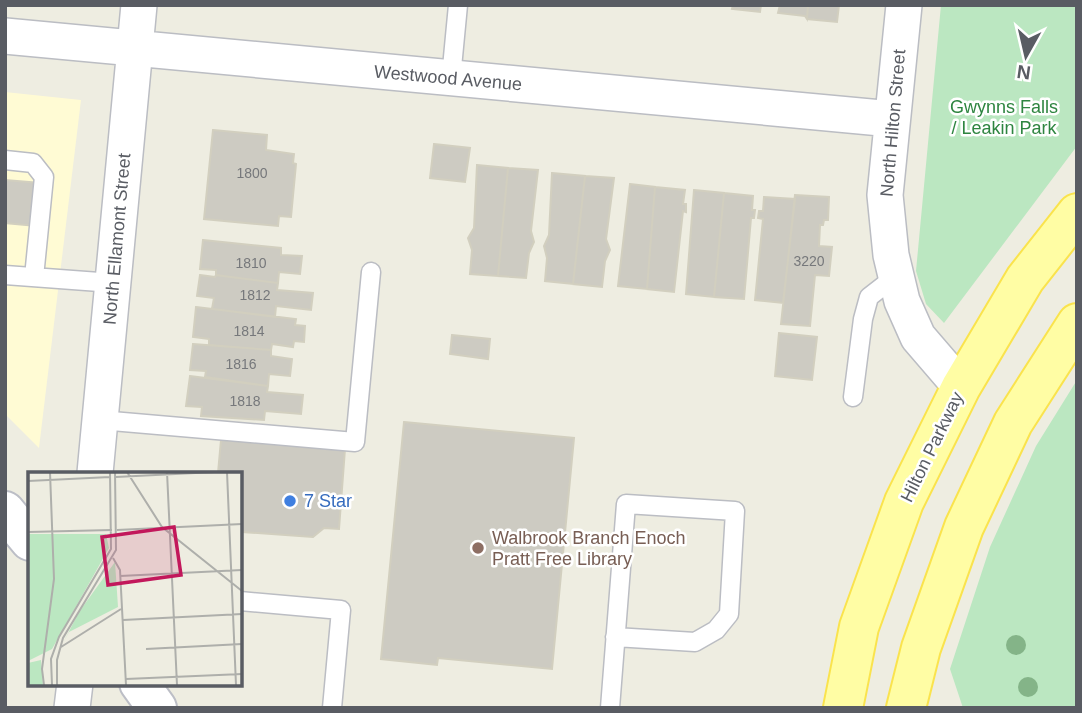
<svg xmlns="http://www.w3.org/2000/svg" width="1082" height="713" viewBox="0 0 1082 713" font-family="Arial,sans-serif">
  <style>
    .commercial { fill: #fffbd4 }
    .green { fill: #bbe7c1 }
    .building { fill: #cdcbc2; stroke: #d2cfbf; stroke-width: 2 }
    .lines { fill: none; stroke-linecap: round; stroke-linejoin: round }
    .service-casing { stroke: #bbbdc3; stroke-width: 21 }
    .minor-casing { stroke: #bbbdc3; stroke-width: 38 }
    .secondary-casing { stroke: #bcbec6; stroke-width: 42 }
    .primary-casing { stroke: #fae34d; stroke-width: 42 }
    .service { stroke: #fff; stroke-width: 18 }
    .minor { stroke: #fff; stroke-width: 35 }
    .secondary { stroke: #fff; stroke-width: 38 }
    .primary { stroke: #fffda4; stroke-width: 38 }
    .tree { fill: #84b488 }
    .shop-dot { fill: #3f7fe0; stroke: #fff; stroke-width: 2.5 }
    .education-dot { fill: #8d6e63; stroke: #fff; stroke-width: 2.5 }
    .labels { text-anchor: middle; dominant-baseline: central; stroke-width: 5; stroke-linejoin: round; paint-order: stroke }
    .number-label { font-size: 14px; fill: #76787b }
    .street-label { font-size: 18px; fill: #595c63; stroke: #fff }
    .park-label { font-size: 18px; fill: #2e8540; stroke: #fff }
    .shop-label { font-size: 18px; fill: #366cbe; stroke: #fff; text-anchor: start }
    .education-label { font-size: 18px; fill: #785e54; stroke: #fff; text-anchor: start }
    .inset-road { fill: none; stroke: #aeafab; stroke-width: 2 }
    .view { fill: #c2185b; fill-opacity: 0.15; stroke: #c2185b; stroke-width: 3.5 }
    .inset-edge { fill: none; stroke: #595c63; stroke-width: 3.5 }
  </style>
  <rect width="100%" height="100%" fill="#eeede1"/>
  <path class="commercial" d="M5,92L81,100L39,448L5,414Z"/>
  <path class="green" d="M941,5H1077V146L944,323L926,304L916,271Z
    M1077,380V708H963L950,669L990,547L1036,446Z"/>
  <path class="building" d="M733,5H761L760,12L732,9Z
    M780,5H808L807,19L805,16L778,13Z
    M808,5H839L837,22L807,19Z
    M213,130L267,135L266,150L294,154L293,163L296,164L291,217L279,216L278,226L204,219Z
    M434,144L470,148L465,182L430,178Z
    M477,165L508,168L498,276L470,274L472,250L468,238L474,228Z
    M508,168L538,170L531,231L534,242L529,253L526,278L498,276Z
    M552,173L585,176L573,284L545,281L547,258L544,246L549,235Z
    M585,176L614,178L606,239L610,250L605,261L602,287L573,284Z
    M5,180L40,183L36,226L5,223Z
    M630,184L655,187L647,289L618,286Z
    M655,187L685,190L683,204H686V212L683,211L674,292L647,289Z
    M694,190L724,193L714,297L686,294Z
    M724,193L753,196L752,210H755L754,218H751L744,299L714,297Z
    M795,195L829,197L828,220H824L823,225H820L819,246L832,247L829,276L815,275L810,326L781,324Z
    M764,197L795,199L783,303L755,300L763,219L758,218L759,211H763Z
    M203,240L281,248V255L302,256L300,274L279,272L278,283L216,275V270L200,269Z
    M200,275L215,277L216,275L278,283L277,290L313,293L311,310L276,306L275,317L212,309L214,298L197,296Z
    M196,307L296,319L295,325L305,326L304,342L294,341L293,347L272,344L271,350L209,345V339L193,337Z
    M779,333L817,337L812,380L775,376Z
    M452,335L490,339L488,359L450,354Z
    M193,344L271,350V356L292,359L290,376L269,374L268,386L205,377L206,371L190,370Z
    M190,376L268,386L267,392L303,395L301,414L265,411L264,420L201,416L202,407L186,406Z
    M404,422L574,438L552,669L438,658L437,665L381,659Z
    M221,440L345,449L339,529L324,528L313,537L242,532L240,473H218Z"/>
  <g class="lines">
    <defs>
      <path id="service" d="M451,78L458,5
        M5,160L33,163L44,177L34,277
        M5,275L113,283
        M853,397L863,319L869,297L896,276
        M100,420L355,442L371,272
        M240,601L341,610L332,708
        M610,708L626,504L735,511L729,614L716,630L695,642L615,637"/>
      <path id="minor" d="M904,5L885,195L891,255L902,301L918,337L961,387
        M5,36L892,119
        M95,473L139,5
        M72,708L75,683"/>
      <path id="secondary" d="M5,511L30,541
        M139,683L157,708"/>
      <path id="primary" d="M843,708L859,627L904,502L961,387L1025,279L1077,213
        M906,708L921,648L964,527L1013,423L1077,323"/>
    </defs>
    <use href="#service" class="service-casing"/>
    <use href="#minor" class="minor-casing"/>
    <use href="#secondary" class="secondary-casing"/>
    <use href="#primary" class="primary-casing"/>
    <use href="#service" class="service"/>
    <use href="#minor" class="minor"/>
    <use href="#secondary" class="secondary"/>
    <use href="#primary" class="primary"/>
  </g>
  <g class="tree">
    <circle cx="1016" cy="645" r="10"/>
    <circle cx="1028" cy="687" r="10"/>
  </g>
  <circle class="shop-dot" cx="290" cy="501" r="7"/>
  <circle class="education-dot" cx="478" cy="548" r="7"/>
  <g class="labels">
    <g class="number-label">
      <text x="252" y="173">1800</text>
      <text x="809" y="261">3220</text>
      <text x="251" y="263">1810</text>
      <text x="255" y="295">1812</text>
      <text x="249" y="331">1814</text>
      <text x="241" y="364">1816</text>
      <text x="245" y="401">1818</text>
    </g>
    <g class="street-label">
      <text transform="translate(448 78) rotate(5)">Westwood Avenue</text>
      <text transform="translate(893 123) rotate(-85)">North Hilton Street</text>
      <text transform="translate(117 239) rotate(-85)">North Ellamont Street</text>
      <text transform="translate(932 447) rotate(-64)">Hilton Parkway</text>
    </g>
    <g class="park-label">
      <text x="1004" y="107">Gwynns Falls<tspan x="1004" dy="21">/ Leakin Park</tspan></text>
    </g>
    <g class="shop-label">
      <text x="304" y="501">7 Star</text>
    </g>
    <g class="education-label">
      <text x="492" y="538">Walbrook Branch Enoch<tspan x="492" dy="21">Pratt Free Library</tspan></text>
    </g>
  </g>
  <g transform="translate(28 472)">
    <rect width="214" height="214" fill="#eeede1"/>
    <path d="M0,62H78L81,76L24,177L0,189ZM87,90L90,135L41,160L35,171L51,140ZM13,188L15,213H0V191Z" fill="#bbe7c1"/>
    <path class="inset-road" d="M99,0L134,55L214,119M139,0L149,213M199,0L208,213M88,5L187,0M0,9L82,5M89,58L214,52M0,60L84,58M85,86L92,98L98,213M92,104L214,98M95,148L214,142M33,175L93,137M118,177L214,172M98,207L214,202M16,213L14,197L26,107L22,0M24,213L23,187L31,165L83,77L82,0M29,213V188L35,166L88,78L87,0"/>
    <path class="view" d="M146,55L153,103L80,113L74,65Z"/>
    <rect width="214" height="214" class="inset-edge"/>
  </g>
  <rect width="1082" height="713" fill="none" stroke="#595c63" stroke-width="14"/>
  <g transform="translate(1026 56) rotate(188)" stroke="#ffffff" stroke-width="5" paint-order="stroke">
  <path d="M0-5L12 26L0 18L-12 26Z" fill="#595c63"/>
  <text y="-10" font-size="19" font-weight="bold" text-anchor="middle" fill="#595c63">N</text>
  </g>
</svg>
